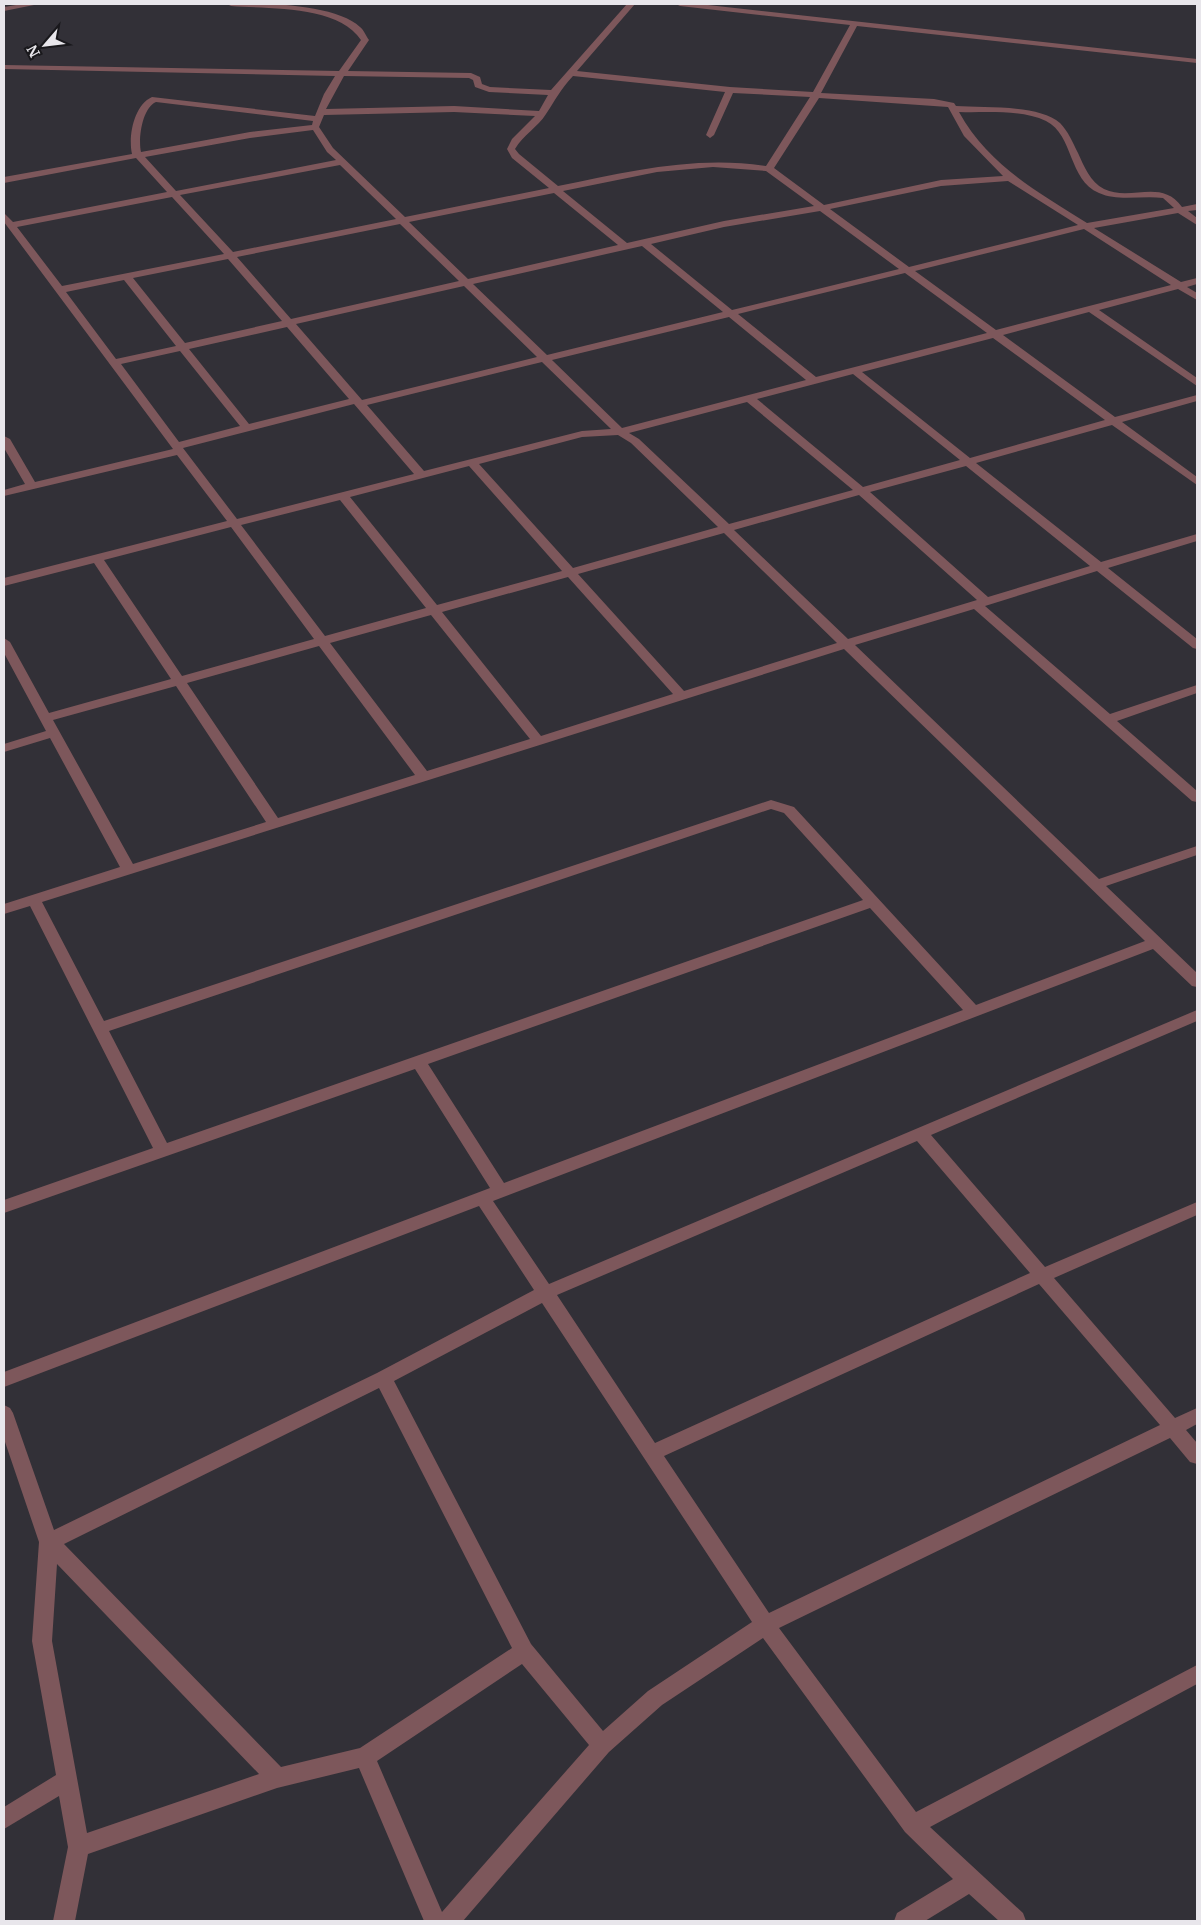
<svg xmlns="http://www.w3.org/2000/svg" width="1201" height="1925" viewBox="0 0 1201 1925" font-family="Merriweather,serif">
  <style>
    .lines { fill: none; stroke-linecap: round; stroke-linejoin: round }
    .minor { fill: #7d575b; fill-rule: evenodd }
  </style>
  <rect width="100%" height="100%" fill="#323037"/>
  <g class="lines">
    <path class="minor" d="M22,4H39L4,11V7Z
      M227,4C259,2 337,4 360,27C364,30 366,36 369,40L348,71L471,73L480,77L482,84L490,87L551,90L627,4H635L577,71L730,87L813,92L850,25L680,6L676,4H699L1197,59V63L857,26L821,93L934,99L954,103L956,106C983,108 1039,104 1060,123C1068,131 1073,143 1078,153C1084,166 1090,182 1104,189C1131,202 1161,178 1182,207L1197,204V210L1188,211L1197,218V225L1178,213L1094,228L1181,282L1197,278V284L1187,287L1197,293V300L1178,289L1099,310L1197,378V386L1089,312L1003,335L1115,417L1197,395V401L1122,422L1197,477V485L1112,425L976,463L1101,562L1197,534V541L1108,568L1197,639V649L1193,648L1097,571L985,606L1110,714L1197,685V693L1117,721L1197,791V802L1192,801L974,609L855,645L1099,879L1197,846V855L1106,886L1197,973V987L1192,986L1153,949L493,1201L549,1284L1197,1010V1021L931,1135L1045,1267L1197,1202V1215L1054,1278L1175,1418L1197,1408V1424L1186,1430L1197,1443V1464L1190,1462L1170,1438L779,1628L916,1812L1197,1665V1684L930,1827L1023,1913L1026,1921H999L969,1894L925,1921H894L897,1913L953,1879L905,1832L763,1638L662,1705L609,1752L463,1921H424L359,1768L277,1788L88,1854L75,1921H53L68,1847L59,1796L4,1829V1807L56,1775L32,1641L39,1542L4,1439V1405L10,1408L13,1413L54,1530L377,1373L534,1290L479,1206L4,1387V1372L490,1188L415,1069L4,1213V1200L153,1148L30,906L4,914V904L120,867L50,738L4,752V744L46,731L4,653V638L10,642L49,713L171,679L94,563L4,586V578L227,521L177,455L4,496V490L25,484L4,448V436L10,439L35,482L173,449L4,222V213L13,222L167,192L136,158L4,183V177L132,154C128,136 134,105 152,97L315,116L324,94L335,76L4,69V65L339,71L361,40C338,5 269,9 231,6ZM344,76L469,78L473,80L475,87L489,92L548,95L539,111L454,106L326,109ZM573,76L725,92L706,135L710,138L714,135L733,93L810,97L766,166C695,155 627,172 558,186L519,154L515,149C523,135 538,127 546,114C556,99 560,90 573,76ZM819,98L948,107L964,136L1003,176L941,180L824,205L774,168ZM156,102L313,121L312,125L250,132L141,152C138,139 142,108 156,102ZM454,112L535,116L512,139L507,149L512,158L549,188L405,217L333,148L319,127L324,115ZM959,112C986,113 1021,109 1046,121C1074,135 1068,180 1099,193C1119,202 1142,195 1163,198L1174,208L1087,223C1037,191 989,166 959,112ZM313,130L327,152L336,160L176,191L145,157L250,138ZM340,165L396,219L233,252L180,195ZM713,167L766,171L814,206L724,221L627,243L563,191L657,172ZM1008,181L1078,225L909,267L830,209L941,186ZM554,193L618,245L468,279L409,222ZM172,197L224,254L62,286L17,227ZM820,211L899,269L732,310L651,244L724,227ZM400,224L459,281L291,319L237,257ZM1084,229L1171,285L996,330L915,271ZM642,246L723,312L547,355L473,284ZM228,259L282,321L185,343L133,278ZM905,273L987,333L816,377L738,314ZM124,280L176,346L116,359L66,292ZM464,286L537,357L362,400L296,324ZM729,317L806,380L622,428L552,360ZM287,327L349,399L249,424L189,349ZM993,338L1105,420L970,458L862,372ZM180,351L240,426L179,442L121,364ZM542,362L611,429L582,431L424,471L367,405ZM853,374L960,460L863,487L757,399ZM747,402L853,490L729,524L639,439L629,433ZM354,404L414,474L237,519L183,448ZM618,435L631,443L718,527L573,568L479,464L582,437ZM469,466L562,571L437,605L350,497ZM966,466L1090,566L988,597L870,492ZM859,495L977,600L848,639L734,530ZM340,500L426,608L325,636L241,525ZM231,527L314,639L182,676L104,560ZM724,533L837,643L684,691L578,574ZM568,577L673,694L541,736L442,612ZM431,615L530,739L427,771L330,643ZM319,646L415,775L278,818L187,683ZM844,649L1145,941L976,1005L794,807L771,800L104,1021L42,902ZM176,686L266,822L133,864L53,720ZM771,809L784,813L863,900L167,1143L109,1031ZM870,908L963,1010L504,1183L428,1064ZM917,1141L1030,1273L655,1443L557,1295ZM1039,1284L1160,1425L769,1613L664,1456ZM542,1303L752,1622L648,1691L603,1731L531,1644L394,1381ZM379,1388L512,1648L360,1748L281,1767L64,1544ZM57,1564L259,1774L87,1833L52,1641ZM522,1664L589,1745L442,1912L377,1761Z"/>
  </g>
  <rect width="1201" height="1925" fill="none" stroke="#e8e6eb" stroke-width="10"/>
  <g transform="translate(45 45) rotate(242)" stroke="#19181c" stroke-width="4" paint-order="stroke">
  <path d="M0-4L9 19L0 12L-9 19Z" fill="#e8e6eb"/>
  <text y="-8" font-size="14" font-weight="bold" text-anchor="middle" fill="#e8e6eb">N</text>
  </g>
</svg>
